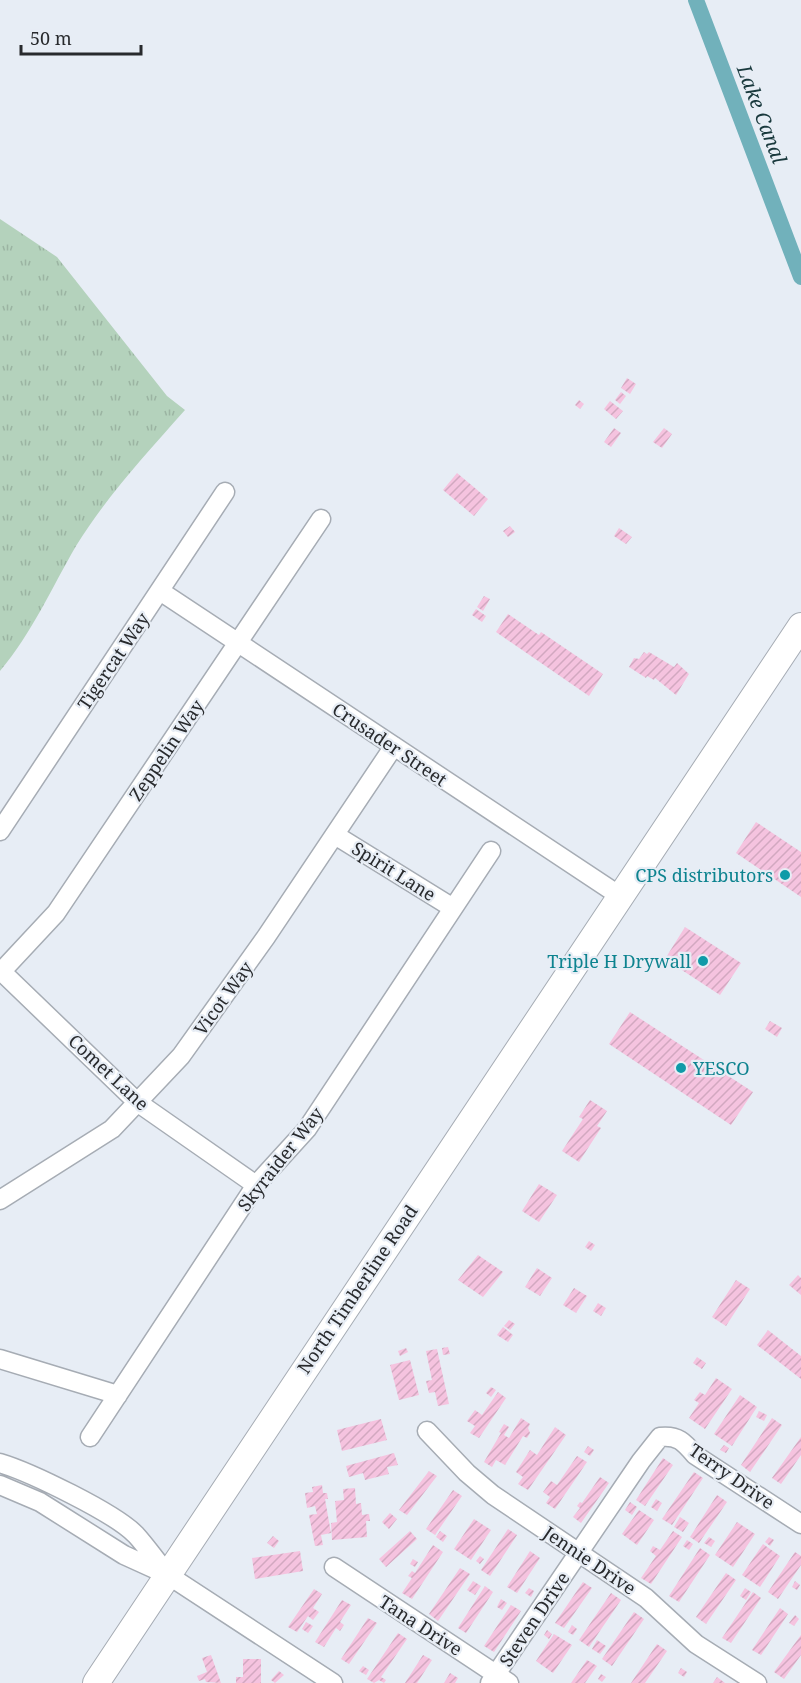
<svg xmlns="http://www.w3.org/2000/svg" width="801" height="1683" viewBox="0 0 801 1683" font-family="'Noto Serif',serif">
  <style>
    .grass { fill: url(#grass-tufts) }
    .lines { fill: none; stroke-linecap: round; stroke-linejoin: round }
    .canal { stroke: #71b1bb; stroke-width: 16 }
    .building { fill: url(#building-hatch) }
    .minor-casing { stroke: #a6acb4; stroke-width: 21 }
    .secondary-casing { stroke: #a6acb4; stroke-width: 28 }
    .minor { stroke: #fff; stroke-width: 18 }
    .secondary { stroke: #fff; stroke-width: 26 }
    .culture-dot { fill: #0f9aa8; stroke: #e7edf5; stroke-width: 2 }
    .labels { text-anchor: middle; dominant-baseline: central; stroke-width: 4.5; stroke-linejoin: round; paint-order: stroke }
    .street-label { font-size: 18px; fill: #282a2d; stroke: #e7edf5 }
    .culture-label { font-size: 18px; fill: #0d838f; stroke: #e7edf5; text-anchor: end }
    .water-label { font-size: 20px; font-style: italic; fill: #19393d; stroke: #e7edf5 }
  </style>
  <defs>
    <pattern id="grass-tufts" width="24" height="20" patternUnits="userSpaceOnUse" patternTransform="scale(1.5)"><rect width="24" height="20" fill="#b4d2bc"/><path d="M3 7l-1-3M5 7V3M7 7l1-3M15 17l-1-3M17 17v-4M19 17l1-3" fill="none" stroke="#9bb4a2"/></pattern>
    <pattern id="building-hatch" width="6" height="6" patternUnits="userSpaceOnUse" patternTransform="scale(1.5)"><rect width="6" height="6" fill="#f5c3df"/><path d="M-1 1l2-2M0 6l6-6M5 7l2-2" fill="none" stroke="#d2a8c0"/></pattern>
  </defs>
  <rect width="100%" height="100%" fill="#e7edf5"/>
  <path class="grass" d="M0,219L57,257L167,396L185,410C146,454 107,496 76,546C51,589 32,633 0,671Z"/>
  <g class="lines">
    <path class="canal" d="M696,0L801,277"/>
  </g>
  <path class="building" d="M627,378L636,384L630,394L621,388Z
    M621,392L626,396L620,404L615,400Z
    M579,400L584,404L580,409L575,405Z
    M610,401L623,411L616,419L604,409Z
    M614,428L621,433L611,447L604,442Z
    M664,428L672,434L662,448L653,442Z
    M457,473L488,499L474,516L443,490Z
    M510,526L515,532L508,537L503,531Z
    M619,528L632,537L626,544L614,536Z
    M484,596L490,599L483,611L477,607Z
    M476,609L486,616L482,622L472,615Z
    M508,614L539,635L541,632L603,674L589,696L496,632Z
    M644,652L647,654L649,652L674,667L677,663L689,674L676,695L655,678L654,680L647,676L646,678L629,667L634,658L639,659Z
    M756,822L801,852V897L736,853Z
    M685,927L741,963L720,995L665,959Z
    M630,1012L753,1092L731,1125L609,1044Z
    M770,1021L782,1028L777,1037L765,1029Z
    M590,1100L607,1111L597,1126L601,1128L579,1162L562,1151L583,1119L579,1117Z
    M539,1184L557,1195L539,1222L522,1211Z
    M589,1241L595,1245L591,1251L585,1247Z
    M478,1255L503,1272L483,1297L458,1280Z
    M537,1268L552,1278L540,1296L525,1287Z
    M798,1275L801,1278V1295L789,1285Z
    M736,1280L750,1289L726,1326L712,1317Z
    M574,1288L587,1296L576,1313L563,1305Z
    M598,1303L606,1308L601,1316L593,1311Z
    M509,1320L515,1324L510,1330L504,1326Z
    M503,1327L513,1335L508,1342L497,1335Z
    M768,1330L801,1356V1379L757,1345Z
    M448,1347L450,1354L443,1355L442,1348Z
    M406,1348L408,1352L400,1356L398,1351Z
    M437,1349L449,1404L438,1406L435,1392L429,1393L426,1381L432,1380L426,1351Z
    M697,1357L706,1363L702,1369L693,1363Z
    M410,1360L419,1395L399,1400L390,1365Z
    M716,1378L732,1389L705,1429L689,1418L699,1403L694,1400L700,1392L705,1395Z
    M491,1387L496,1390L491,1397L486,1393Z
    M498,1392L506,1398L479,1438L470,1433L475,1426L467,1421L475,1410L482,1415Z
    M740,1395L757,1407L732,1446L714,1434Z
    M759,1411L767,1415L764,1421L756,1417Z
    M521,1418L530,1424L528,1428L530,1433L527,1438L523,1436L505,1465L496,1460L492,1467L484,1462L501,1433L499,1432L504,1424L509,1427L504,1435L509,1438Z
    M772,1418L782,1425L750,1472L741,1465Z
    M381,1419L387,1440L342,1451L337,1430Z
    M555,1427L566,1435L528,1490L518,1484L523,1477L516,1472L530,1450L537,1455Z
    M801,1437V1455L781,1484L772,1478Z
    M724,1445L729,1448L726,1453L720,1450Z
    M588,1446L594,1450L590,1456L584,1452Z
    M394,1453L398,1465L387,1467L389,1474L365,1480L363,1473L349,1477L346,1466Z
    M577,1456L587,1462L555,1509L546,1503L550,1497L543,1492L551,1481L557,1485Z
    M663,1458L673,1465L645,1506L636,1500Z
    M429,1471L437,1476L407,1515L399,1510Z
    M694,1472L703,1478L672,1525L662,1519Z
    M600,1477L609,1483L581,1523L573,1517L580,1508L577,1506L580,1502L582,1503Z
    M322,1485L323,1493H327L328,1499H325L331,1533L321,1535L323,1545L315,1546L309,1515L317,1514L315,1506L307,1508L305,1493L313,1492L312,1487Z
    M355,1488L356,1504L361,1503L362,1515L369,1514L370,1521H366L367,1537L332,1540L331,1523L337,1522L335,1501L344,1500L343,1489Z
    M453,1490L462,1496L435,1535L426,1529Z
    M717,1495L727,1502L699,1543L690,1537Z
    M656,1499L662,1503L657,1511L651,1507Z
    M630,1502L637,1507L632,1515L625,1510Z
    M639,1510L654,1520L637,1545L622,1534Z
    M390,1513L397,1519L389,1529L382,1522Z
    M680,1517L689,1523L683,1532L674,1527Z
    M474,1519L491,1530L471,1560L454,1549Z
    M737,1522L755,1534L733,1567L715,1555Z
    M508,1529L517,1535L490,1576L481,1570Z
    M410,1531L417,1539L386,1567L379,1559Z
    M440,1531L447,1536L443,1542L436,1537Z
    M673,1531L682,1537L651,1584L641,1578L656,1556L650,1551L653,1546L660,1550Z
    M273,1536L279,1541L274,1548L267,1543Z
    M709,1537L715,1541L711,1547L704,1543Z
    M769,1537L774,1540L770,1546L765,1542Z
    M687,1540L693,1544L689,1550L683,1546Z
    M763,1544L780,1556L760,1587L742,1575Z
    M433,1545L443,1552L412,1599L402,1593L412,1578L408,1576L412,1571L415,1573Z
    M700,1548L710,1555L679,1602L669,1596Z
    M300,1551L303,1571L255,1579L252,1558Z
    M530,1551L540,1558L517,1593L507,1587Z
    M795,1552L801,1556V1565L778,1599L768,1592Z
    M480,1556L484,1559L480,1564L476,1561Z
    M413,1559L418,1562L415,1567L410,1564Z
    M460,1568L470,1574L438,1621L429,1614Z
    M726,1573L736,1580L706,1624L696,1617Z
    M473,1581L481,1586L475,1595L467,1590Z
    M795,1581L800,1585L797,1590L792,1587Z
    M583,1582L592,1588L564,1628L555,1623Z
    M485,1586L493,1592L466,1633L458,1628Z
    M529,1588L534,1591L531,1597L525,1593Z
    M745,1588L751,1592L746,1600L740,1596Z
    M314,1589L322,1594L313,1608L319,1612L313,1620L308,1616L297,1632L288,1627Z
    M753,1592L761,1598L731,1643L722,1638Z
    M611,1593L621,1600L589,1647L579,1640Z
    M501,1599L507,1603L502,1610L497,1607Z
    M342,1600L351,1605L340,1622L344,1625L340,1631L336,1628L324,1647L315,1642Z
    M511,1605L521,1611L494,1652L484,1646Z
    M780,1608L788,1614L761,1655L752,1650Z
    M634,1612L644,1619L612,1666L602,1659Z
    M795,1615L799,1619L794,1626L789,1623Z
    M368,1618L377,1623L349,1664L341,1659Z
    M306,1622L313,1626L308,1633L302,1629Z
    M572,1625L577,1629L573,1635L568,1632Z
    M547,1630L552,1634L549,1639L544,1635Z
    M398,1633L407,1639L381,1677L386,1680L384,1683L379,1680L374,1683L367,1679Z
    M554,1634L572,1645L553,1673L536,1661Z
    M801,1635V1655L784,1679L774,1672Z
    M597,1640L606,1646L600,1654L592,1649Z
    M657,1644L667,1651L645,1683H631Z
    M211,1655L221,1683L206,1682L205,1679L199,1681L197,1676L207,1672L202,1658Z
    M423,1655L432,1660L417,1683H405Z
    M243,1659H261V1683H236V1677H243Z
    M587,1660L597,1666L585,1683H571Z
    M363,1666L369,1670L366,1675L359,1671Z
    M681,1668L687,1672L684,1677L678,1673Z
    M279,1671L284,1675L275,1683L271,1680Z
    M450,1673L458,1678L455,1683H444Z
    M601,1674L606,1677L602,1682L598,1679Z
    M717,1677L725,1683H713Z"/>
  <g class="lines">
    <defs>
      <path id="minor" d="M160,591L620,896
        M0,831L225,492
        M335,835L453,908
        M0,970L137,1102L256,1185
        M0,973L56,913L321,519
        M0,1200L112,1129L181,1056L266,937L394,746
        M0,1359L118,1395
        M427,1431L467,1473L493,1495L646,1598L696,1644L757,1683
        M90,1437L256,1185L307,1129L491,851
        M0,1463C30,1472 115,1513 136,1535C146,1546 155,1559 165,1571
        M0,1485L40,1502L124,1555L168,1575L333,1683
        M334,1567L509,1683
        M490,1683L641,1461L660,1437C678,1435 684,1442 695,1455L801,1524"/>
      <path id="secondary" d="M96,1683L801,626"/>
    </defs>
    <use href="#minor" class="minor-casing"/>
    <use href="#secondary" class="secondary-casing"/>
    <use href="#minor" class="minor"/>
    <use href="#secondary" class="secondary"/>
  </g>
  <g class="culture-dot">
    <circle cx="785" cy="875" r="6"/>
    <circle cx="703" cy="961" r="6"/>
    <circle cx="681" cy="1068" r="6"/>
  </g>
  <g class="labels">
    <g class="street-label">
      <text transform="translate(113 661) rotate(-56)">Tigercat Way</text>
      <text transform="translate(390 744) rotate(34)">Crusader Street</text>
      <text transform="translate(166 750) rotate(-56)">Zeppelin Way</text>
      <text transform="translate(394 871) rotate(32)">Spirit Lane</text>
      <text transform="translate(223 998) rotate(-54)">Vicot Way</text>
      <text transform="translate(109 1072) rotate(43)">Comet Lane</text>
      <text transform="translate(280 1159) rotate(-52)">Skyraider Way</text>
      <text transform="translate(357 1289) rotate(-56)">North Timberline Road</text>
      <text transform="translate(732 1476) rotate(35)">Terry Drive</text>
      <text transform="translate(590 1560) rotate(34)">Jennie Drive</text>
      <text transform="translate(534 1619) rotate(-56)">Steven Drive</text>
      <text transform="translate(421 1625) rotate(33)">Tana Drive</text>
    </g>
    <g class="culture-label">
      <text x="773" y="875">CPS distributors</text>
      <text x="691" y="961">Triple H Drywall</text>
      <text x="693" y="1068" text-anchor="start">YESCO</text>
    </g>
    <g class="water-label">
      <text transform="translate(762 114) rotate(69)">Lake Canal</text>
    </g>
  </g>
  <path d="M21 45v9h120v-9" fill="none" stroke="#282a2d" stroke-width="3"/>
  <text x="30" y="45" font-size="18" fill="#282a2d" stroke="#e7edf5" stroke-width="4.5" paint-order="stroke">50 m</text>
</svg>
